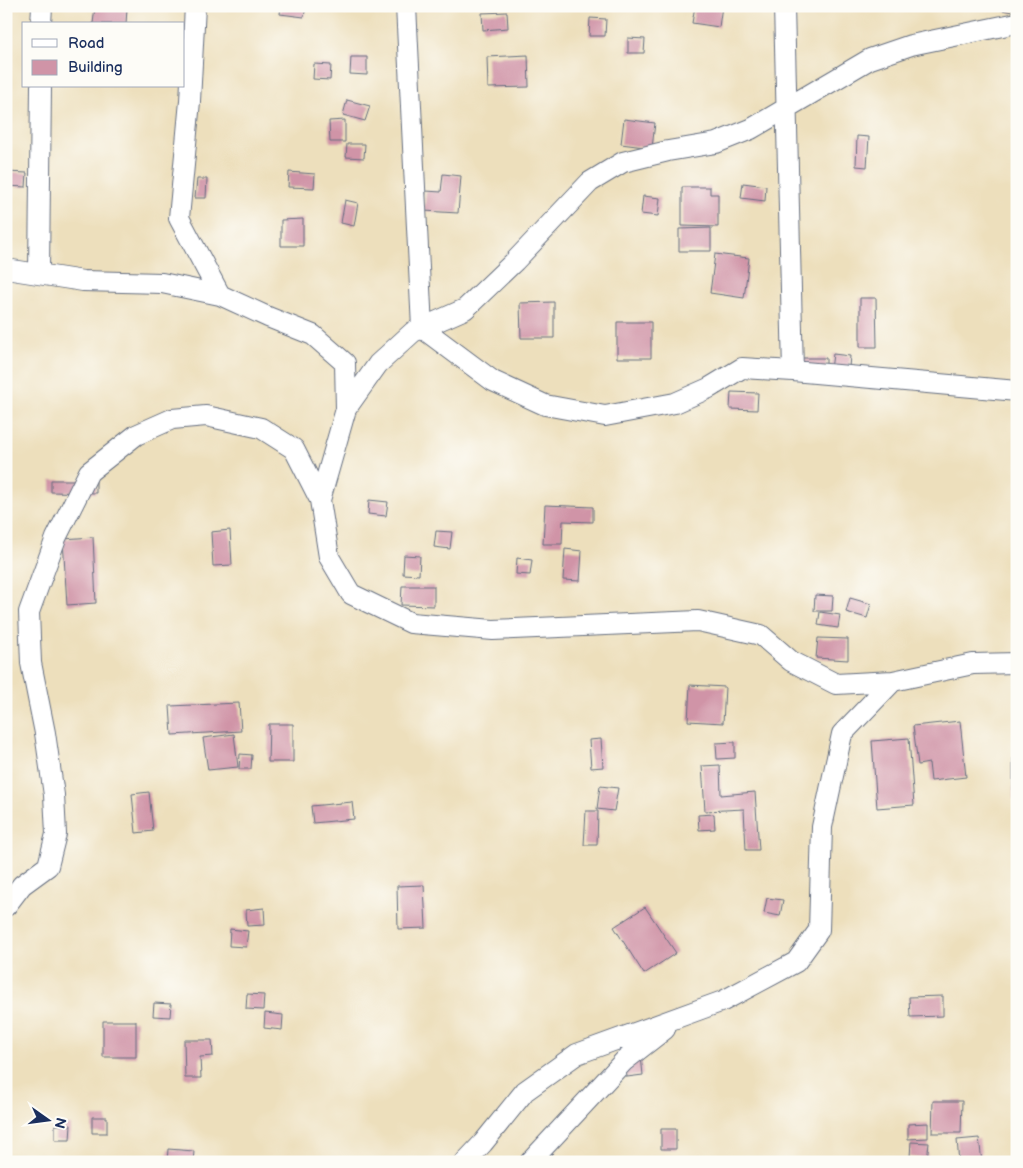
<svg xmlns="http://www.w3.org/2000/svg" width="1023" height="1168" viewBox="0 0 1023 1168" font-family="'Balsamiq Sans',sans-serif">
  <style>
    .building { fill: #d094a7 }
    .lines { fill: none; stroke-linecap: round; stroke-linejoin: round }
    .street-casing { stroke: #646d7f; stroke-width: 22 }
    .street { stroke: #fff; stroke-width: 20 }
  </style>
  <rect width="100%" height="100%" fill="#fdfcf7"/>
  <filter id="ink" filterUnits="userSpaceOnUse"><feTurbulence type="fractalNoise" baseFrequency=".02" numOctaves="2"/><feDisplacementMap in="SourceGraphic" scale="10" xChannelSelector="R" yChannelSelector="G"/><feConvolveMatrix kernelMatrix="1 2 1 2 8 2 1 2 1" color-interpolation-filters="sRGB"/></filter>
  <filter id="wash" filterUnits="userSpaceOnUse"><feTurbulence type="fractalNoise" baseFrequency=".0096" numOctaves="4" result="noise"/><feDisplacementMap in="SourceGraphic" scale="20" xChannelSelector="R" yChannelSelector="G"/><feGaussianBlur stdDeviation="1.12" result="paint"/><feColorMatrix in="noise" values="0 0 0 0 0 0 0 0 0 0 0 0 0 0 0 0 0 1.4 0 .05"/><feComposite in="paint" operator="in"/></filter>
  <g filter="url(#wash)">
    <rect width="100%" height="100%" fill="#eddfbc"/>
    <g id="blocks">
      <path class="building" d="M95,6L127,8L126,24H93Z
        M281,6H306L304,17L280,14Z
        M695,6H722L719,27L692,23Z
        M983,6H1013L1012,12Z
        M507,12L508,28L483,30L482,13Z
        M590,18L606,19L605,36H589Z
        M628,38L645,39L644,53H628Z
        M528,55L529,87L488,88L487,57Z
        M351,57H367V75L350,74Z
        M314,64L331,65L330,80L313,79Z
        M347,100L370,106L365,121L343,115Z
        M624,119L655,123L652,148L621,144Z
        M345,120V142H330L329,121Z
        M857,136L869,137L867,167L856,166Z
        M347,144H365L364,158L346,157Z
        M6,172L27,173L26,187L6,186Z
        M289,172L315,174L314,188L288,187Z
        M443,174L461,176L458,213L424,211L426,191L441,192Z
        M197,179H207L206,198H195Z
        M743,183L766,186L765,201L741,198Z
        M682,187H710V194H718V227L682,226Z
        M643,196L660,198L658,216L641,214Z
        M345,200L358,203L354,226L341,223Z
        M303,219V246H281V220Z
        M711,228V251H679V229Z
        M715,254L749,258L744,298L710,293Z
        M860,298H876L877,347H860Z
        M554,302V338H521L520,303Z
        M617,322H651V358H617Z
        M833,354L850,356L848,379L830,377Z
        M786,358H826V376Z
        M731,392L758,393L757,410L730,409Z
        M51,480H96V493L51,492Z
        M369,500L388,502L386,516L368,514Z
        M545,505L593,507V522L563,521L562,544H543Z
        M230,530L232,565L213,566L211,532Z
        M436,531L452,532L450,549L434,547Z
        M93,537L96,603L67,605L63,539Z
        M565,549L582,551L580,581L563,580Z
        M404,555L420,556L419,575L403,574Z
        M517,558L532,560L530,575L516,574Z
        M402,586H434V606L401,605Z
        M815,595L833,596L832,611H814Z
        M850,598L871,604L867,618L846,612Z
        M820,612L840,615L838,628L818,625Z
        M818,638L848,639V660L816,658Z
        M690,685L725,687L723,723L688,721Z
        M239,703L241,731L172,735L170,706Z
        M960,721L966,777L931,781L929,763L918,765L913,726Z
        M269,724H293V762H268Z
        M234,734L238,767L208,770L203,738Z
        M909,738L914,805L877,808L872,741Z
        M601,739L603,767L591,768L589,740Z
        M735,742V758L717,759L716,743Z
        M240,754L252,755L251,769H239Z
        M1013,758H1017V799H1013Z
        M720,765L721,795L755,792L759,850H746L744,809L705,811L702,766Z
        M600,786L618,788L614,811L597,809Z
        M149,792L153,831L136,833L132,794Z
        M352,802L354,819L313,823L311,806Z
        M586,811H598L597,845H584Z
        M714,814L715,829L699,830L698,815Z
        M424,885L426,928L398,929L397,886Z
        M767,898L783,900L780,916L764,913Z
        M645,907L676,953L644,974L614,927Z
        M264,908L265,925L247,926L246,910Z
        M230,929L248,931L246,947L229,946Z
        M247,994L264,995L263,1010L246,1009Z
        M943,996V1016L910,1017L909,997Z
        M154,1003L171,1004L170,1017L153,1016Z
        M265,1013L283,1015L282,1030L264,1028Z
        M103,1021H136V1057H103Z
        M184,1040H212L213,1056L200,1057L201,1078H185Z
        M641,1056L643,1075L627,1077L624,1057Z
        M933,1101H962L961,1133H932Z
        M92,1117H107V1133H92Z
        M928,1123V1138L908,1139V1124Z
        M55,1125H71L70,1140H55Z
        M661,1129H676V1149H661Z
        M979,1138L982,1162H959L957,1140Z
        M911,1142L929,1143L927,1159L910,1157Z
        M168,1149L194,1151L193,1162H167Z"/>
    </g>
  </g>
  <g filter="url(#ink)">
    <use href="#blocks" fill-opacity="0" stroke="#646d7f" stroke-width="1"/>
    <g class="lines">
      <defs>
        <path id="street" d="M195,6L190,101L179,218L220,295
          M406,6L422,328L493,381L545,405L605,416L675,403L709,388L742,368L793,371L1017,391
          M784,6L793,371
          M41,24L42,6
          M6,269L83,281L162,283L220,295L268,317L313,335L345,363L346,409
          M39,273L41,86
          M893,681L836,684L791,661L761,635L698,621L493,630L411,623L351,594L329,557L320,500L346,409L378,364L413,332L465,309L515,261L590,182L623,162L668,151L716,143L751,129L870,59L911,45L1017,23
          M6,906L22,885L48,866L56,834L54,795L45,733L31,663L29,612L56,538L89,472L136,435L172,419L206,416L261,428L294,449L320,500
          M465,1162L483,1143L525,1091L577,1054L723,1001L796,962L819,930L822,827L842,734L893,681L973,664L1017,663
          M530,1162L624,1061L665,1029"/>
      </defs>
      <use href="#street" class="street-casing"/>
      <use href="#street" class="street"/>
    </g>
  </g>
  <rect width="1023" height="1168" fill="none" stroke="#fdfcf7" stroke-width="25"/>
  <rect x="22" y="22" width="162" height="65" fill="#fdfcf7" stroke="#a3aaba"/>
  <rect x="32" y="39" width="25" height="8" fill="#ffffff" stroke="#a3aaba"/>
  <text x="68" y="48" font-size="15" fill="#1b2f5e">Road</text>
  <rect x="32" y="60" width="25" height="15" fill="#d094a7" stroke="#a3aaba"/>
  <text x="68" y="72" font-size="15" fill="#1b2f5e">Building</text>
  <g transform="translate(48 1120) rotate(104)" stroke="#fdfcf7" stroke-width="4" paint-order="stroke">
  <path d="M0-4L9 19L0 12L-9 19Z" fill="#1b2f5e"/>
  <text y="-8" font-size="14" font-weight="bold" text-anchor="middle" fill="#1b2f5e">N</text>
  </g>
</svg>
